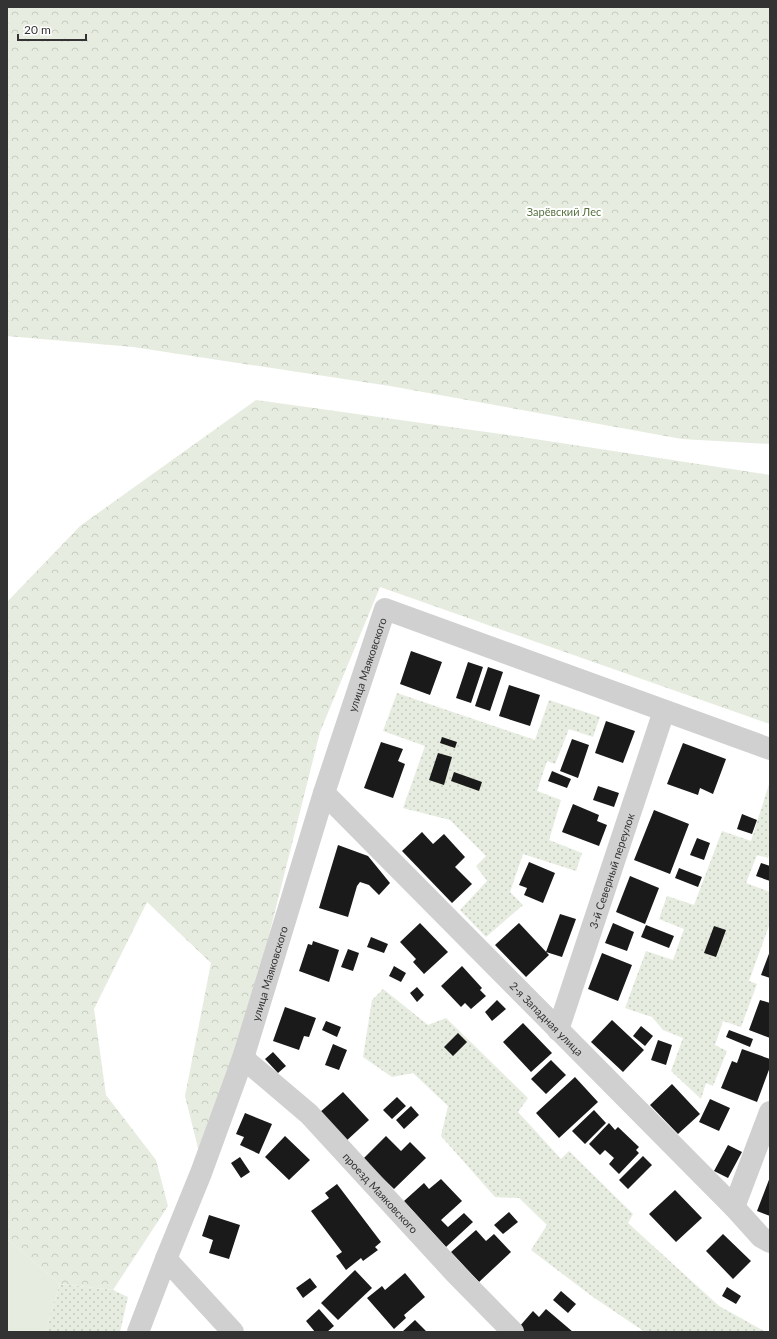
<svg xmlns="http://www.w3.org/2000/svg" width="777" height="1339" viewBox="0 0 777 1339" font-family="Lato,sans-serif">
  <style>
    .grass { fill: #e6ecdf }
    .forest { fill: url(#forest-crowns) }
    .park { fill: url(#park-dots) }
    .building { fill: #1a1a1a }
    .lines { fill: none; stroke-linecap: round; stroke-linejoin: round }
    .minor { stroke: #d0d0d0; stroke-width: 22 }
    .labels { text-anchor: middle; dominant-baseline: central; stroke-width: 4; stroke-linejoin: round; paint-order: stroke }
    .park-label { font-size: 11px; fill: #56703f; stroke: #fff }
    .street-label { font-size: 11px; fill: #333; stroke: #fff }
  </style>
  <defs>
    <pattern id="forest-crowns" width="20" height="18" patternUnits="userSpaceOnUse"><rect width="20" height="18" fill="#e6ecdf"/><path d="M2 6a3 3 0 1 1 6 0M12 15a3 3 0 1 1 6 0" fill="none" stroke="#c6cbc0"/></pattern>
    <pattern id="park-dots" width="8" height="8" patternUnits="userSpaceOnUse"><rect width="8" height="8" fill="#e6ecdf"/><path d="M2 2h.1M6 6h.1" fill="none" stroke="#c6cbc0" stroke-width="1.8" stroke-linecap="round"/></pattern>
  </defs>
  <rect width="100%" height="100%" fill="#fff"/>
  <path class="grass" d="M7,1239L60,1284L45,1332H7Z"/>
  <path class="forest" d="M7,7H770V444L682,439L390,386L133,347L7,336Z
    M256,400L515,436L770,475V724L380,587L320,732L248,1019L201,1160L185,1096L211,963L147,902L94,1009L106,1095L156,1160L168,1206L113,1290L60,1284L7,1239V602L80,526Z"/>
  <path class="park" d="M397,693L535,740L549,700L600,717L593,737L569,729L555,764L547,761L537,791L561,800L549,840L582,853L576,871L523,854L510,892L523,905L486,937L460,910L487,881L476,866L486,856L450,820L403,808L425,746L383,731Z
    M770,781V851L768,858L757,855L746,883L770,892V923L749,981L757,984L741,1027L723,1021L715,1045L727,1051L713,1086L706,1083L701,1099L671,1071L683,1038L663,1030L652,1017L625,1008L646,951L673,960L684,929L659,919L667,896L694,905L722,831L751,841Z
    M383,989L428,1025L446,1018L528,1098L518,1112L561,1159L569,1151L633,1214L628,1223L719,1306L766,1332H645L593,1297L531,1250L547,1225L519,1198L495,1197L441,1136L448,1106L413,1073L392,1077L363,1057L372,1000Z
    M60,1284L113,1290L128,1297L120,1332H45Z"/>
  <path class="building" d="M411,651L442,662L430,695L400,684Z
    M468,662L483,667L471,703L456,698Z
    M488,667L503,672L490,711L475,706Z
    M509,685L540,695L530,726L499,716Z
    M606,721L635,731L623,763L595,753Z
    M442,737L457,742L455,748L440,743Z
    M572,739L589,745L578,778L560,771Z
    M381,742L403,749L398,761L405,764L393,798L364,788Z
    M683,743L726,759L713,794L700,788L698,795L667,784Z
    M438,753L452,757L444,785L429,780Z
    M552,771L571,779L567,788L548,781Z
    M454,772L482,782L479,791L451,781Z
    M598,786L619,793L614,807L593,800Z
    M573,804L599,815L597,821L607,825L599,846L562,832Z
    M654,810L689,824L670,874L634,860Z
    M742,814L757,820L752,834L737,829Z
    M422,832L433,844L444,834L465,857L455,867L472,884L452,903L402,851Z
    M697,838L710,843L704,860L690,855Z
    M338,845L368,856L390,883L379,895L369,885L360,882L357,886L348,917L319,908Z
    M529,862L555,873L543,903L524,895L527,888L519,885Z
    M761,863L770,866V881L756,876Z
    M679,868L702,877L698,887L675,878Z
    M630,876L659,888L645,924L616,912Z
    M560,914L576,919L562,957L546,952Z
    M420,923L448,952L424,974L413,962L416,959L400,942Z
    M519,923L549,955L526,977L495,945Z
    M613,923L634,932L627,951L605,943Z
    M646,925L674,936L669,948L641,937Z
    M714,926L726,930L716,957L704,953Z
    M371,937L388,944L384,953L367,947Z
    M313,941L339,950L329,982L299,971L308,944L312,945Z
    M348,949L359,953L353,971L341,967Z
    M770,951V978L761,975Z
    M602,953L632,965L618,1001L588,989Z
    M394,966L406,973L401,982L389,976Z
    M462,966L482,988L480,990L486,996L471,1009L465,1003L461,1007L441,986Z
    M417,987L424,995L417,1002L410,993Z
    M497,1000L506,1009L492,1021L485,1012Z
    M760,1000L770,1003V1038L749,1030Z
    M285,1007L316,1018L309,1037L304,1036L299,1050L273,1041Z
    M612,1020L644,1050L623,1072L591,1042Z
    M326,1021L341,1027L337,1037L322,1030Z
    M523,1023L552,1053L531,1072L503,1042Z
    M641,1026L653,1036L645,1046L633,1036Z
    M729,1030L753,1039L750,1047L726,1037Z
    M458,1033L467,1042L453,1056L444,1047Z
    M658,1040L672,1045L666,1065L651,1060Z
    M333,1044L347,1050L339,1070L325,1065Z
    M742,1049L770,1059V1067L757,1102L721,1088L732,1061L737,1063Z
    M273,1052L286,1066L278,1073L265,1059Z
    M551,1060L566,1075L546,1094L531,1079Z
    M575,1077L598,1102L559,1138L536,1113Z
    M672,1084L700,1114L678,1134L650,1105Z
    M343,1092L369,1120L345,1142L319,1113Z
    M397,1097L406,1106L392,1119L383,1110Z
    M710,1099L730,1108L719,1131L699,1122Z
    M411,1106L419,1115L404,1129L396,1120Z
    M594,1110L606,1123L585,1144L572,1131Z
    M245,1113L272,1124L259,1154L240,1145L244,1137L236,1134Z
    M609,1123L615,1130L618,1127L639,1147L636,1150L639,1153L619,1174L609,1164L614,1158L605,1150L600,1155L589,1144Z
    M285,1136L310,1160L289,1180L265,1157Z
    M386,1136L401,1151L410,1142L426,1158L394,1189L363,1159Z
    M728,1145L742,1152L728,1178L714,1171Z
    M643,1156L652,1165L628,1189L619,1180Z
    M240,1157L250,1172L241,1178L231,1163Z
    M770,1177V1216L757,1211Z
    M441,1179L462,1201L441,1220L448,1227L464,1213L473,1222L446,1247L404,1201L424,1183L429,1189Z
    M337,1184L381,1242L375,1247L378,1250L363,1261L361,1258L346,1270L336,1256L342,1252L311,1211L329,1198L325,1193Z
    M675,1190L702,1218L676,1242L649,1214Z
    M509,1212L518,1222L503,1234L494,1225Z
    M209,1215L240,1225L229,1259L209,1253L213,1240L202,1236Z
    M476,1230L486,1241L494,1234L511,1252L479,1282L451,1252Z
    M723,1234L751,1261L733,1279L706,1251Z
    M355,1270L372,1288L338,1320L321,1303Z
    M405,1273L425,1297L404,1315L406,1318L394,1329L367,1298L382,1286L385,1290Z
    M310,1278L317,1287L303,1298L296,1288Z
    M727,1287L741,1296L736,1304L722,1296Z
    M561,1291L576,1304L568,1313L553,1300Z
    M319,1309L334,1326L327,1332H315L306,1321Z
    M546,1309L573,1332H525L519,1327L533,1311L539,1317Z
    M415,1320L427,1332H402Z"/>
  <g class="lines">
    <g class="minor">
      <path id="s1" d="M324,793L734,1207L761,1237L770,1242"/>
      <path id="s2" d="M558,1030L664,711"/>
      <path id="s3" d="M243,1058L309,1114L456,1274L513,1332"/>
      <path d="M734,1207L770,1112"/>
      <path d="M166,1259L233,1332"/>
      <path id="s4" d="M138,1332L166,1259L201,1173L243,1058L324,793L385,609L770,749"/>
    </g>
  </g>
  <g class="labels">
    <g class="park-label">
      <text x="564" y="211">Зарёвский Лес</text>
    </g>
    <g class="street-label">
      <text stroke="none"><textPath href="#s4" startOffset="706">улица Маяковского</textPath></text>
      <text stroke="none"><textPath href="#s2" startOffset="168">3-й Северный переулок</textPath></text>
      <text stroke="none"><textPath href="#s4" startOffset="382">улица Маяковского</textPath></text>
      <text stroke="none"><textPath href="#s1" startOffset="317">2-я Западная улица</textPath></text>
      <text stroke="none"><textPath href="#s3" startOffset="193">проезд Маяковского</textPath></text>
    </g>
  </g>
  <rect width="777" height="1339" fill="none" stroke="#333333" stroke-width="16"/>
  <path d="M18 34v6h68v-6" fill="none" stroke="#333333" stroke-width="2"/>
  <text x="24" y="34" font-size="12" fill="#333333" stroke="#ffffff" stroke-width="3" paint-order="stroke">20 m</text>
</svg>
